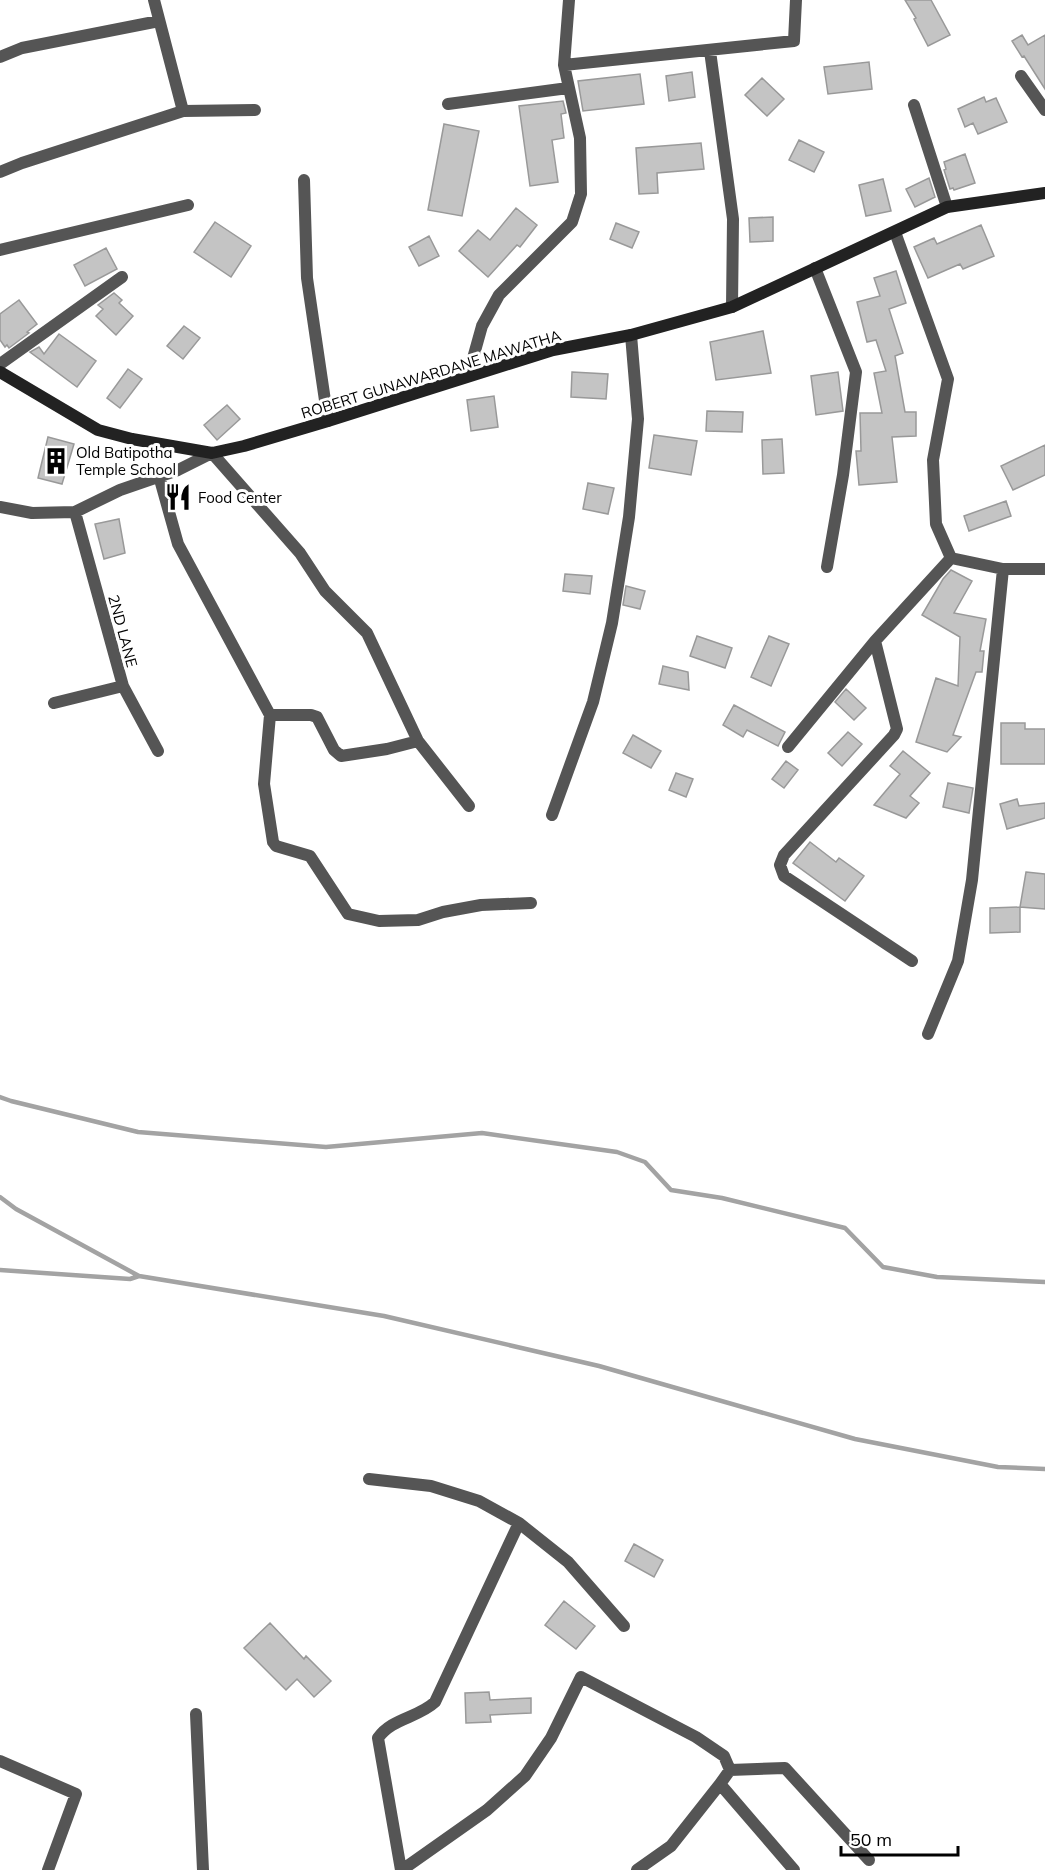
<svg xmlns="http://www.w3.org/2000/svg" width="1045" height="1870" viewBox="0 0 1045 1870" font-family="Mulish,sans-serif">
  <style>
    .lines { fill: none; stroke-linecap: round; stroke-linejoin: round }
    .stream { stroke: #a3a3a3; stroke-width: 4.5 }
    .building { fill: #c4c4c4; stroke: #999; stroke-width: 1.5 }
    .street { stroke: #555; stroke-width: 12 }
    .secondary { stroke: #222; stroke-width: 12 }
    .labels { text-anchor: middle; dominant-baseline: central; stroke-width: 6; stroke-linejoin: round; paint-order: stroke }
    .street-label { font-size: 15px; fill: #000; stroke: #fff }
    .poi-label { font-size: 15px; fill: #000; stroke: #fff; text-anchor: start }
  </style>
  <rect width="100%" height="100%" fill="#fff"/>
  <g class="lines">
    <path class="stream" d="M0,1097L11,1101L138,1132L326,1147L482,1133L617,1152L645,1162L671,1190L722,1198L845,1228L883,1267L937,1277L1045,1282
      M0,1197L16,1209L139,1276L384,1316L599,1366L855,1439L998,1467L1045,1469
      M0,1270L130,1279L139,1276"/>
  </g>
  <path class="building" d="M905,0H931L950,35L928,46L914,19L916,18Z
    M1022,35L1028,45L1045,35V89L1024,56L1022,57L1012,41Z
    M869,62L872,89L828,94L824,67Z
    M692,72L695,97L669,101L666,76Z
    M640,74L644,104L583,111L578,81Z
    M762,78L784,99L767,116L745,95Z
    M984,97L986,102L996,98L1007,122L978,134L973,123L965,127L958,109Z
    M563,101L566,113L561,114L564,138L552,140L558,182L530,186L519,106Z
    M444,124L479,131L462,216L428,210Z
    M799,140L824,152L814,172L789,160Z
    M701,143L704,169L657,173L658,193L639,194L636,148Z
    M965,154L975,183L954,190L953,188L950,189L944,170L946,169L944,162Z
    M929,178L935,197L915,207L906,189Z
    M883,179L891,211L866,216L859,185Z
    M516,208L537,225L520,247L517,245L488,277L459,251L478,230L490,240Z
    M773,217V241L750,242L749,218Z
    M215,222L251,246L231,277L194,252Z
    M616,223L639,232L632,248L610,239Z
    M981,225L994,256L963,269L960,264L928,278L914,247L934,238L937,244Z
    M429,236L439,256L419,266L409,247Z
    M106,248L117,269L85,286L74,265Z
    M896,271L906,303L889,309L903,353L895,356L905,412H916V436L892,437L897,482L859,485L856,451H861L860,413H882L874,373L886,371L876,340L867,342L857,302L880,296L874,278Z
    M114,293L122,300L119,303L133,316L116,335L96,316L103,309L98,305Z
    M19,300L37,324L27,332L29,333L9,348L7,345L5,347L0,340V314Z
    M184,326L200,338L183,359L167,346Z
    M763,331L771,373L716,380L710,342Z
    M59,334L96,361L77,387L30,352L39,347L44,354Z
    M128,369L142,379L120,408L107,398Z
    M572,372L608,374L606,399L571,397Z
    M838,372L843,411L816,415L811,376Z
    M494,396L498,427L471,431L467,400Z
    M227,405L240,419L217,440L204,425Z
    M707,411L743,412L742,432L706,431Z
    M654,435L697,441L691,475L649,468Z
    M48,437L74,444L62,484L38,478Z
    M782,439L784,473L763,474L762,440Z
    M1045,445V475L1013,490L1001,466Z
    M588,483L614,488L608,514L583,509Z
    M1006,501L1011,516L969,531L964,516Z
    M119,519L125,553L104,559L95,524Z
    M951,570L972,581L954,613L986,619L980,651H984L982,672H976L953,735L961,737L947,752L916,742L936,678L958,686L960,637L922,615L943,579Z
    M565,574L592,576L590,594L563,591Z
    M626,586L645,591L640,609L623,605Z
    M697,636L732,648L725,668L690,656Z
    M769,636L789,644L771,686L751,677Z
    M663,666L688,672L689,690L659,684Z
    M846,689L866,708L854,720L835,702Z
    M734,705L785,732L778,746L747,730L743,737L723,725Z
    M1001,723H1025V729H1045V764H1001Z
    M848,732L862,744L842,766L828,753Z
    M633,735L661,751L651,768L623,753Z
    M903,751L930,773L910,796L919,803L906,818L874,805L900,774L890,766Z
    M786,761L798,770L784,788L772,779Z
    M676,773L693,779L686,797L669,790Z
    M948,783L973,788L969,813L943,807Z
    M1017,799L1019,806L1045,803V818L1007,829L1000,804Z
    M810,842L836,862L839,858L864,876L845,901L793,863Z
    M1026,872L1045,874V909L1020,907Z
    M1020,907V932L990,933V908Z
    M634,1544L663,1560L654,1577L625,1561Z
    M564,1601L595,1626L576,1649L545,1625Z
    M270,1623L304,1659L306,1656L331,1681L314,1697L297,1679L286,1690L244,1648Z
    M489,1692L490,1700L531,1698V1713L490,1715L491,1722L466,1723L465,1693Z"/>
  <g class="lines">
    <path class="street" d="M154,0L183,111
      M710,51L733,219L732,307
      M0,57L22,48L159,21
      M564,65L794,41L796,0
      M1021,76L1045,110
      M448,104L568,88
      M914,105L947,207
      M0,172L22,163L183,111L255,110
      M304,180L307,278L328,421
      M895,232L948,379L933,460L936,524L951,558
      M0,250L188,205
      M815,268L856,372L843,475L827,567
      M0,364L122,277
      M468,376L482,326L499,295L572,222L581,194L580,138L564,65L569,0
      M159,476L178,544L270,715H311L317,717L334,750L341,756L387,749L418,741
      M0,507L32,513L75,512L120,490L178,470L212,453L300,553L325,591L367,633L418,741L469,806
      M75,512L123,686L158,751
      M951,558L1003,569H1045
      M54,703L123,686
      M270,715L264,784L273,842L276,846L310,856L348,914L379,921L418,920L443,912L481,905L531,903
      M788,747L875,641
      M552,815L593,702L612,623L629,517L638,419L631,335
      M912,961L784,876L780,865L784,855L894,735L897,729L875,641L951,558
      M928,1034L958,961L972,880L1003,569
      M369,1479L431,1486L479,1501L519,1523L568,1562L624,1626
      M196,1714L203,1870
      M0,1761L76,1794L48,1870
      M401,1870L378,1738C392,1718 418,1718 435,1702L519,1523
      M402,1870L487,1810L525,1776L551,1738L581,1677L696,1737L724,1756L730,1770
      M637,1870L671,1846L720,1784
      M794,1870L720,1784L730,1770L785,1768L869,1860"/>
    <path class="secondary" d="M0,372L98,430L132,439L212,453L244,446L328,421L553,350L631,335L732,307L947,207L1045,193"/>
  </g>
  <defs>
    <symbol id="building-bare" viewBox="-9 -9 18 18"><path d="M-4-6H4V6H1V3H-1V6H-4ZM-2.5-4.3h1.7v1.8h-1.7ZM.8-4.3h1.7v1.8H.8ZM-2.5-1h1.7V.8h-1.7ZM.8-1h1.7V.8H.8Z" fill="#000" stroke="#fff" stroke-width="2.5" paint-order="stroke"/></symbol>
    <symbol id="restaurant-bare" viewBox="-9 -9 18 18"><path d="M-5-6h1v4h1v-4h1v4h1v-4h1v5L-1.5 .5V6h-2V.5L-5-1ZM5-6V6H3V1.5H1.5Q1.5-4 5-6Z" fill="#000" stroke="#fff" stroke-width="2.5" paint-order="stroke"/></symbol>
  </defs>
  <g fill-rule="evenodd">
    <use href="#building-bare" x="37" y="442" width="38" height="38"/>
    <use href="#restaurant-bare" x="159" y="478" width="38" height="38"/>
  </g>
  <g class="labels">
    <g class="street-label">
      <text transform="translate(431 374) rotate(-17)">ROBERT GUNAWARDANE MAWATHA</text>
      <text transform="translate(123 631) rotate(75)">2ND LANE</text>
    </g>
    <g class="poi-label">
      <text x="76" y="452">Old Batipotha<tspan x="76" dy="17">Temple School</tspan></text>
      <text x="198" y="497">Food Center</text>
    </g>
  </g>
  <path d="M841 1846v9h117v-9" fill="none" stroke="#000000" stroke-width="3"/>
  <text x="850" y="1846" font-size="18" fill="#000000" stroke="#ffffff" stroke-width="4.5" paint-order="stroke">50 m</text>
</svg>
